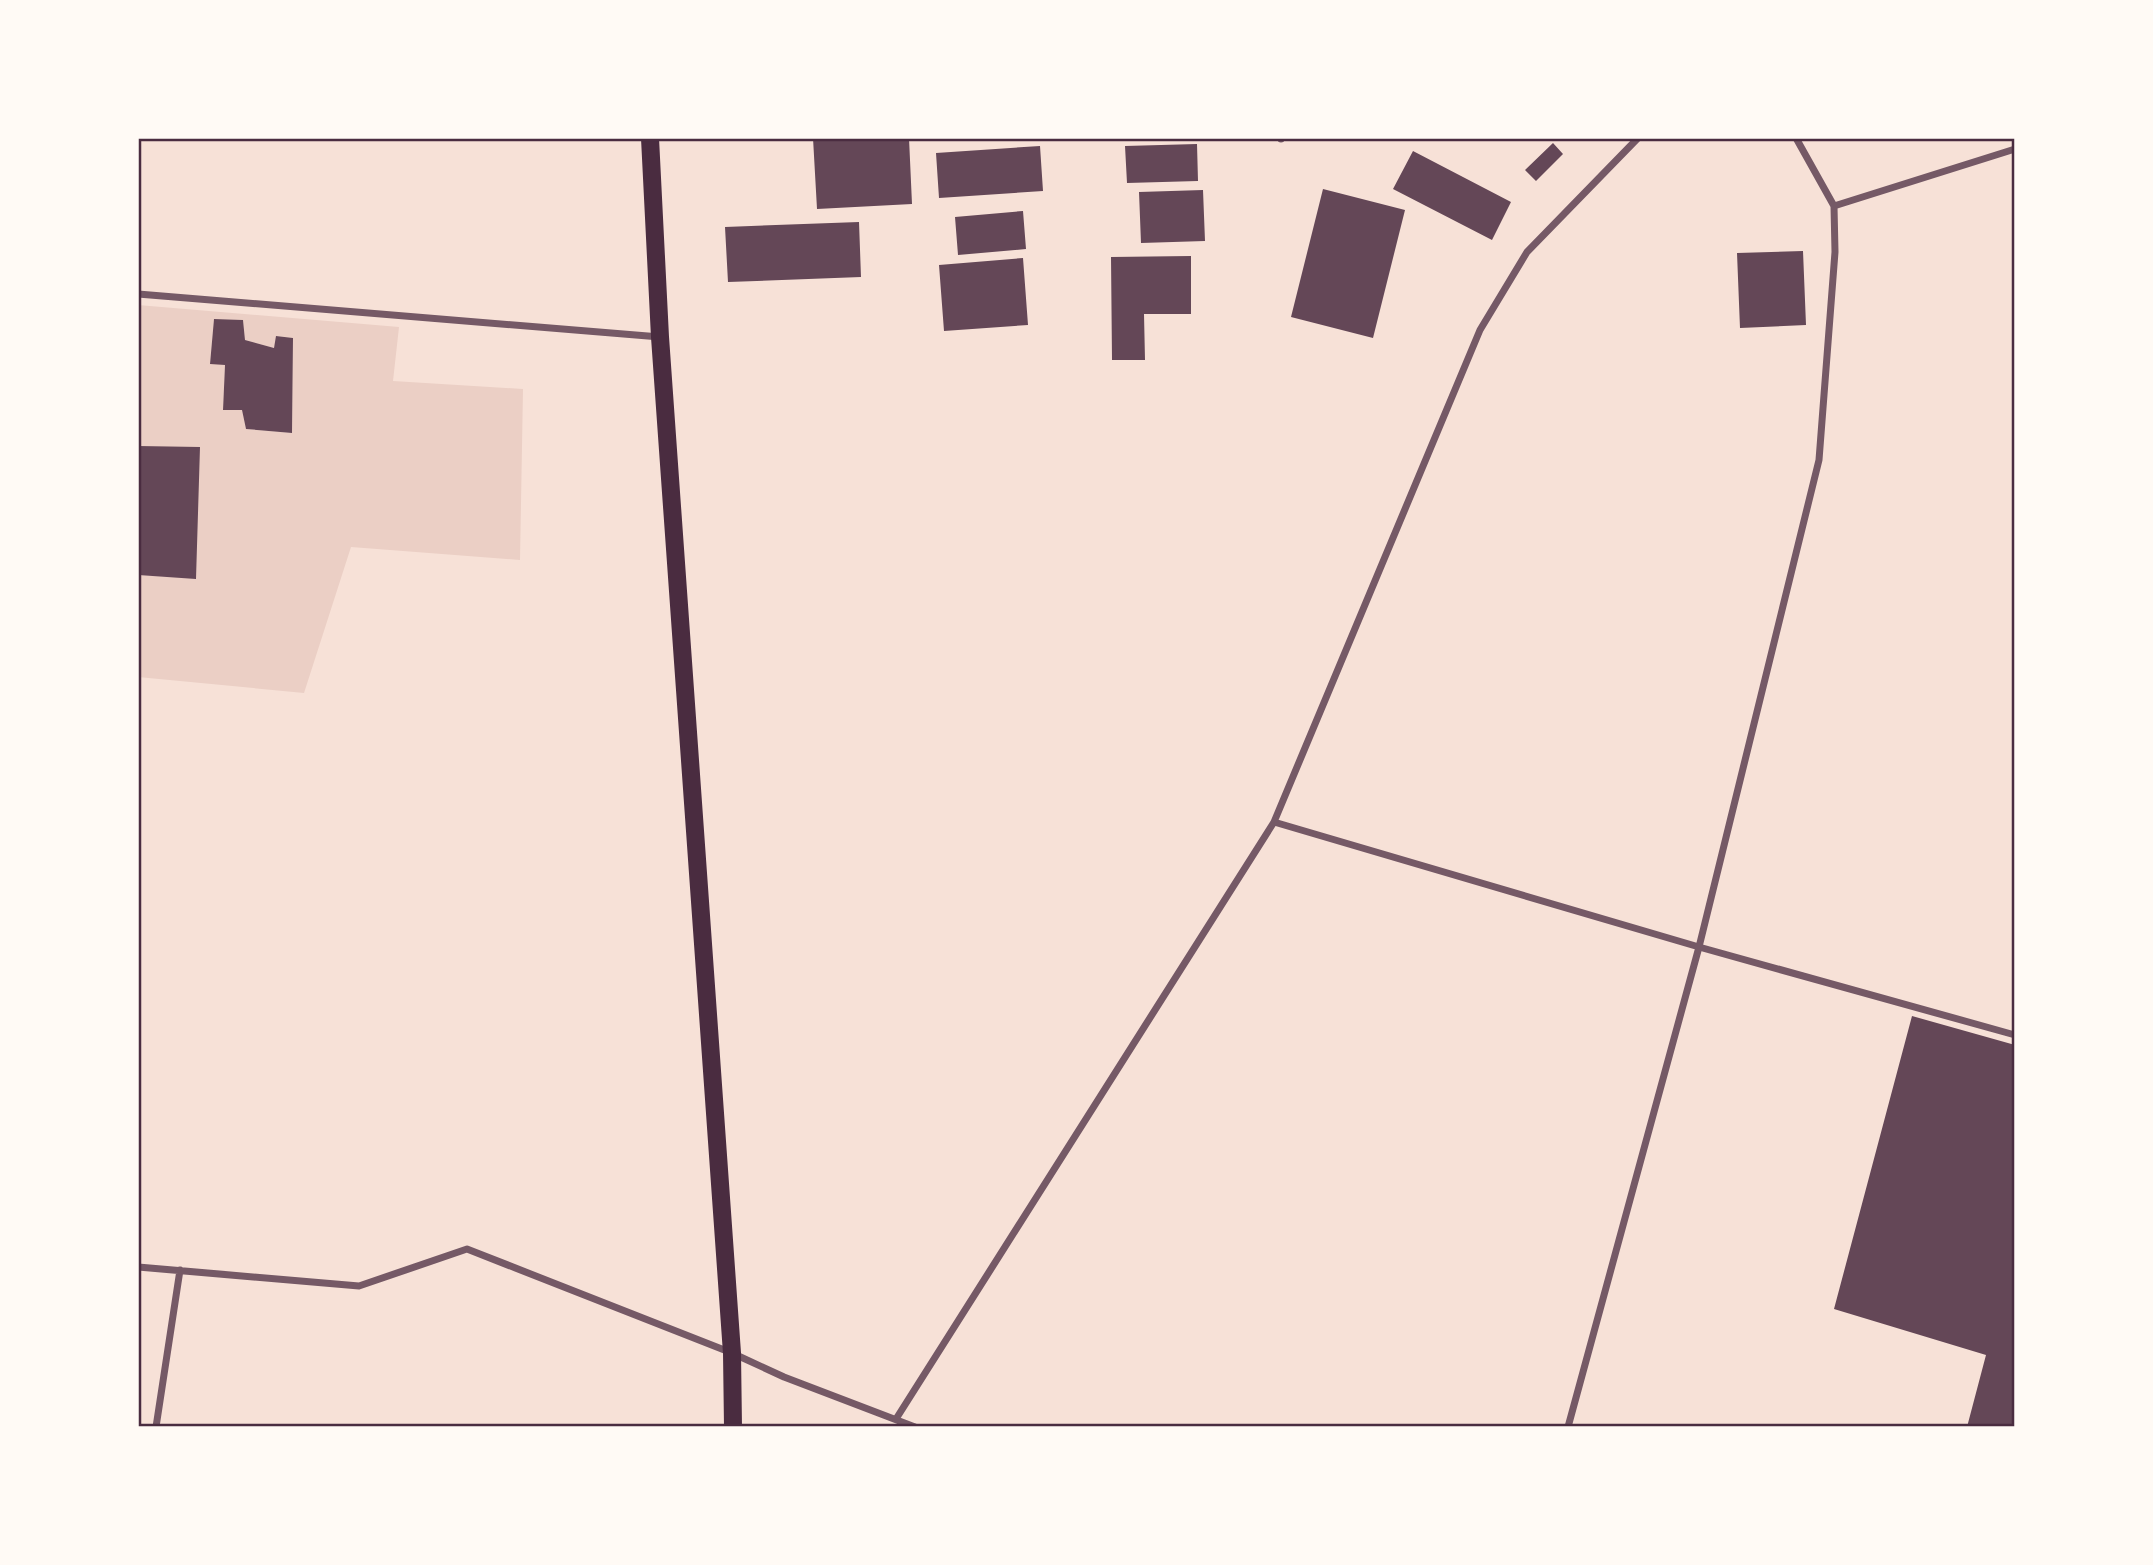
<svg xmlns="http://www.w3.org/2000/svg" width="2153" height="1565" viewBox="0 0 2153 1565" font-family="'Varela Round',sans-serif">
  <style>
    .green { fill: #ebcfc5; fill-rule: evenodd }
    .building { fill: #644757 }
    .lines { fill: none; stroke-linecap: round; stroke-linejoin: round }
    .minor { stroke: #755966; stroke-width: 7 }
    .primary { stroke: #4a2c40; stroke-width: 18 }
    .neatline { fill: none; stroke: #4a2c40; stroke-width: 2.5 }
  </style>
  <rect width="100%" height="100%" fill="#f7e1d7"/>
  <path class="green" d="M138,305L399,327L393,381L523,389L520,560L351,547L304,693L138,677V575L196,578L138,446ZM214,319L243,320L245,340L274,348L277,336L293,338L292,433L246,429L242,410H223L225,365L210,363Z"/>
  <path class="building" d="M813,138H909L912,204L817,209Z
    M1553,143L1563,154L1536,181L1525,170Z
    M1197,144L1198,181L1127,183L1125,146Z
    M1040,146L1043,191L939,198L936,153Z
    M1413,151L1511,202L1492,240L1393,189Z
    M1323,189L1405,210L1373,338L1291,317Z
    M1203,190L1205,241L1141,243L1139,192Z
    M1023,211L1026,249L958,255L955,217Z
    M859,222L861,277L728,282L725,227Z
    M1803,251L1806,325L1740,328L1737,253Z
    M1191,256V314H1144L1145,360H1112L1111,257Z
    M1023,258L1028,325L944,331L939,265Z
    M214,319L243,320L245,340L274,348L276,336L293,338L292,433L246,429L242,410H223L225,365L210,364Z
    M138,446L200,447L196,579L138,575Z
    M1912,1016L2015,1045V1427H1967L1986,1355L1834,1309Z"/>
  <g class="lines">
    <path class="minor" d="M1281,138V139
      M1834,206L2015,149
      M138,294L660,337
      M1274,822L1699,947L2015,1035
      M138,1267L359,1286L467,1249L732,1353L784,1377L915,1427
      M896,1419L1274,822L1480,330L1527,252L1638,138
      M156,1427L180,1270
      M1568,1427L1699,947L1819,460L1835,252L1834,206L1796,138"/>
    <path class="primary" d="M650,138L660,337L732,1353L733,1427"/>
  </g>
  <rect width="2153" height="1565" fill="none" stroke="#fffaf5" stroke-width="280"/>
  <rect x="140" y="140" width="1873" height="1285" class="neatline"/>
</svg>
